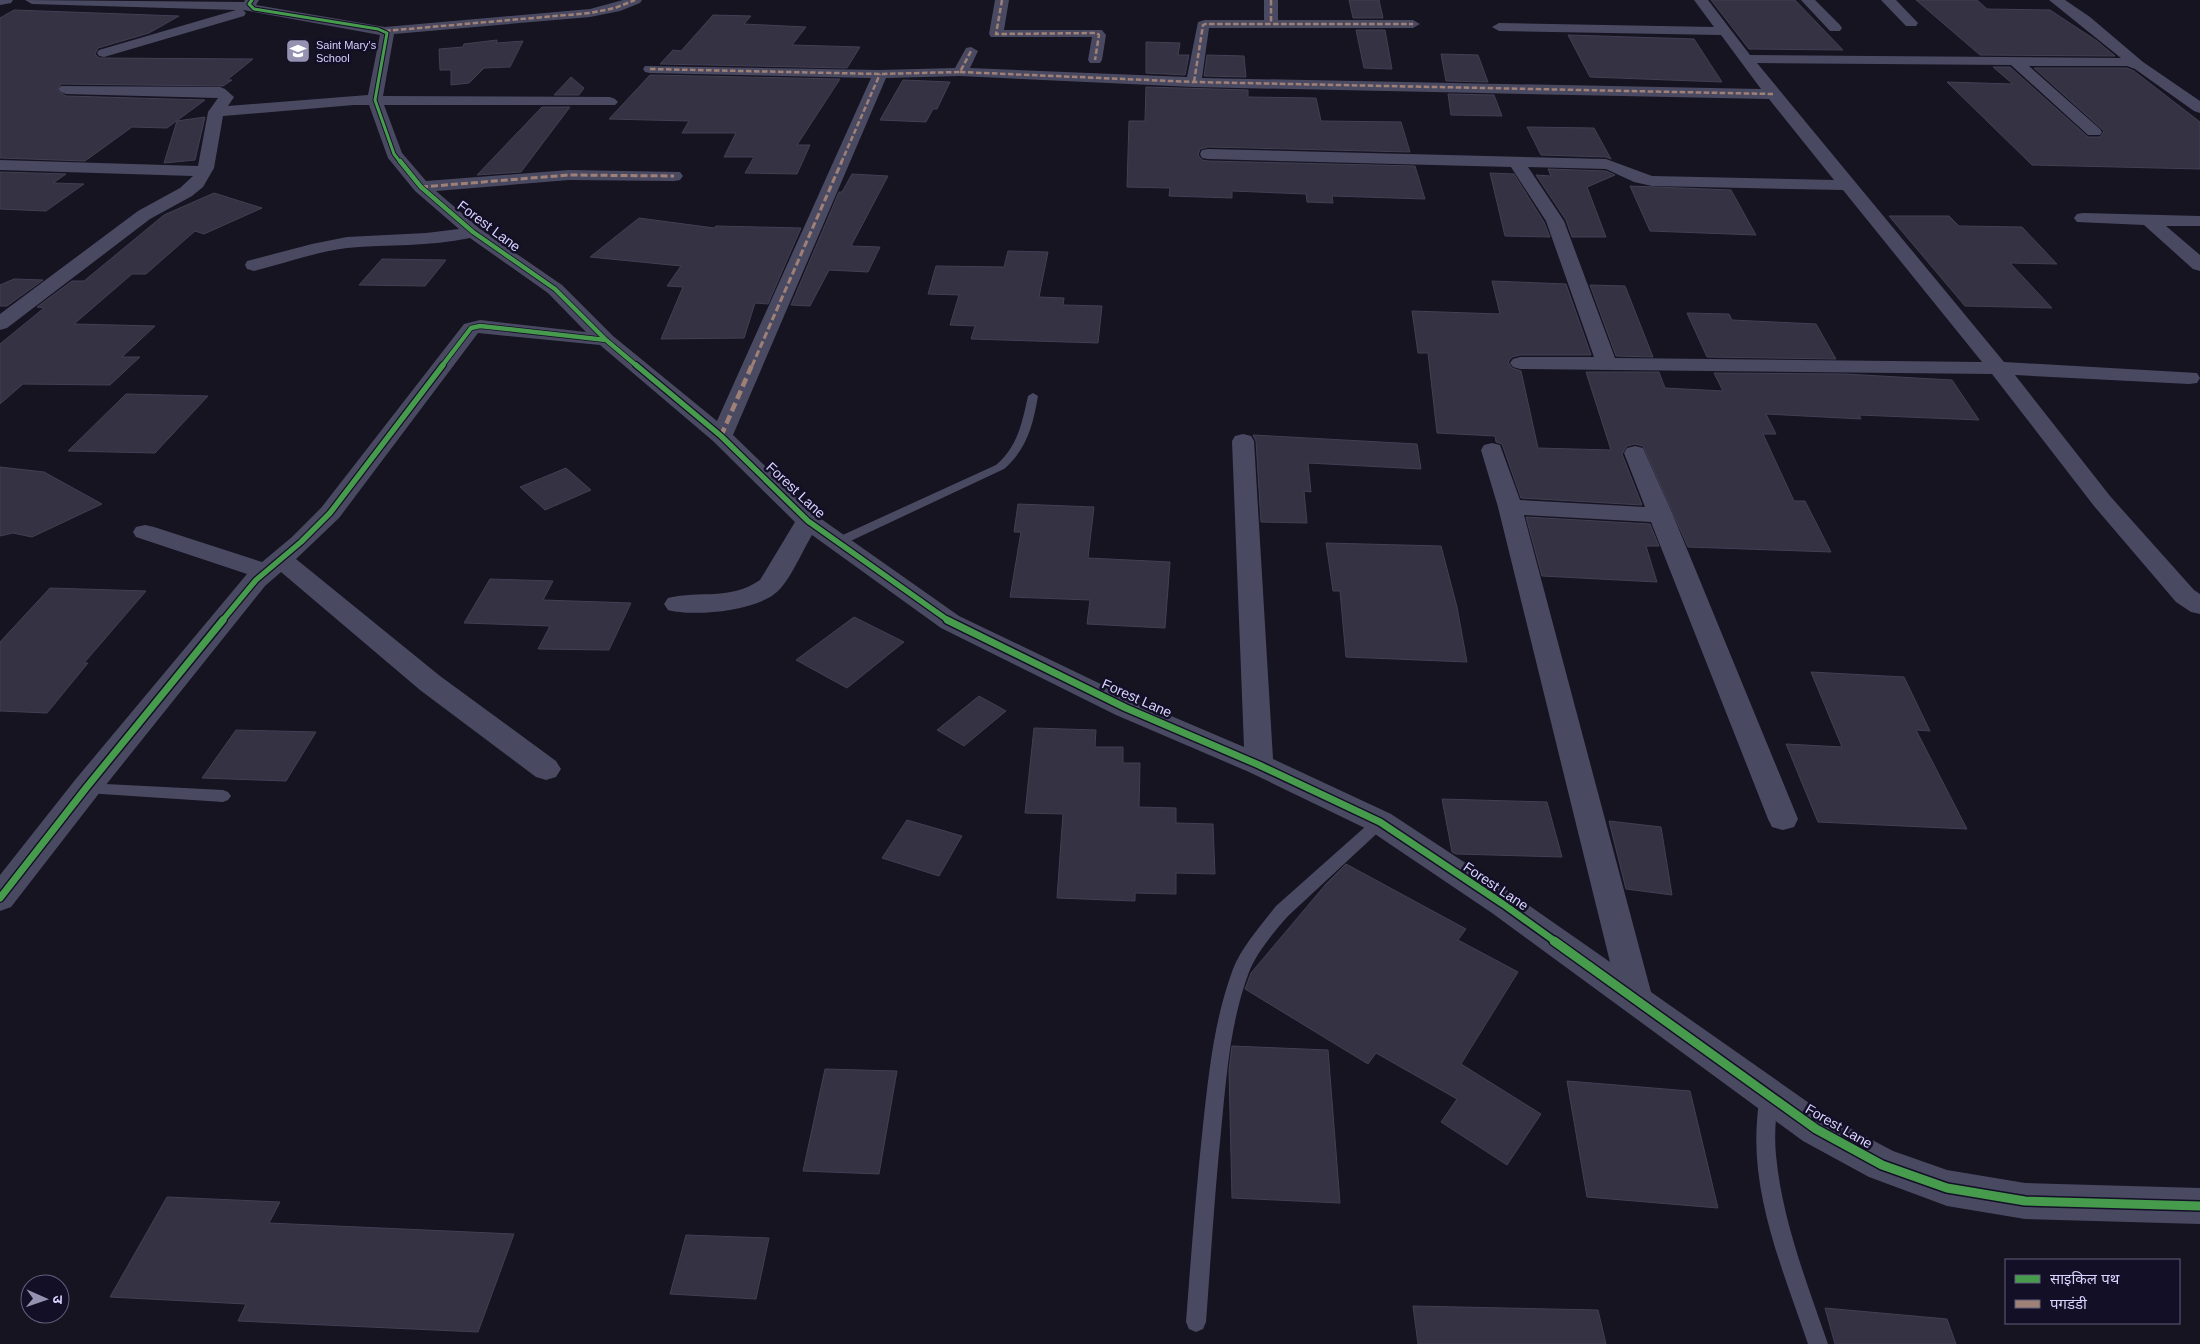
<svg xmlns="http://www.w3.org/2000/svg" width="2200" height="1344" viewBox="0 0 2200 1344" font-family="Helvetica,'Noto Sans Devanagari',sans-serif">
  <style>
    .building { fill: #343243; stroke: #433f54 }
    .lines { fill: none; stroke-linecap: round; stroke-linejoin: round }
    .service { fill: #4a4962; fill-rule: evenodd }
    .minor { fill: #4a4962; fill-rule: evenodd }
    .quiet-far2 { stroke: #9e8076; stroke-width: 2.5; stroke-dasharray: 5.5 2.5; stroke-linecap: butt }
    .quiet-far1 { stroke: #9e8076; stroke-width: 3; stroke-dasharray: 7 3; stroke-linecap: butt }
    .quiet { stroke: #9e8076; stroke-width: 4.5; stroke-dasharray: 9 4.5; stroke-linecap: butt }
    .cycleway-far4-casing { stroke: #130f26; stroke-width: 5 }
    .cycleway-far3-casing { stroke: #130f26; stroke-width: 6 }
    .cycleway-far2-casing { stroke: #130f26; stroke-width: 8 }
    .cycleway-far1-casing { stroke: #130f26; stroke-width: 10 }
    .cycleway-casing { stroke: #130f26; stroke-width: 12 }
    .cycleway-far4 { stroke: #469c4c; stroke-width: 3 }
    .cycleway-far3 { stroke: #469c4c; stroke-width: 4.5 }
    .cycleway-far2 { stroke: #469c4c; stroke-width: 5.5 }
    .cycleway-far1 { stroke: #469c4c; stroke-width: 7 }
    .cycleway { stroke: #469c4c; stroke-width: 9 }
    .labels { text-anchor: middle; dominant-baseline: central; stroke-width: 5; stroke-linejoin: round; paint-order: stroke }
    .far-poi-label { font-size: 11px; fill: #d9d4ff; stroke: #130f26; text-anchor: start }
    .street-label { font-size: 14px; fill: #d9d4ff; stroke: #130f26 }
  </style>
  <rect width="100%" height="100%" fill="#161421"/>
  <path class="building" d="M1349,0H1379L1383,18H1353Z
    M1711,0H1795L1843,50L1749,49Z
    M1916,0H1977L1987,9L2050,10L2097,41L2115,56L1980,55Z
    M14,10L179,16L149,33L98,48L95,54L99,58L253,59L227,80H232L223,86L61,84L57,90L66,96L205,100L167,128L132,127L85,161L0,158V18Z
    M713,15L751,16L744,24L806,27L792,45L860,47L847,68L660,64L673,50L681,51Z
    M1356,30H1385L1392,69L1364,68Z
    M1568,35L1694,39L1722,82L1590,77Z
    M497,40V43L523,41L510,67L484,68L469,83L451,85V70H440L439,49L463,47L464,44Z
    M1146,42L1180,43L1178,55H1189L1185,75L1146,73Z
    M1441,54L1478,55L1488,82L1446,81Z
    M1207,55L1244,56L1246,77L1204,76Z
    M1993,67H2010L2088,137H2100L2104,131L2034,68H2127L2134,71L2200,122V169L2032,165L1947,82L2013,84Z
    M650,75L840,79L797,145H810L797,174L745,173L754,157H724L736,133H682L689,121L609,119Z
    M571,77L584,88L579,95H554Z
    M903,80L950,82L937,109H933L926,122L880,120Z
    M1146,87L1248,90V97L1316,98L1321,121L1401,122L1410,152L1208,147L1200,149L1198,155L1202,160L1208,161L1415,166L1425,199L1332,196L1333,203L1307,202L1306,194L1232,191V198L1169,196L1170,188L1127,187L1129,121H1145Z
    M1448,94L1494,95L1502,116L1451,115Z
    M542,107H570L521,172L477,175Z
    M205,117L195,160L164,163L177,121Z
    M1527,127L1594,128L1611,159L1606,157L1541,155Z
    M1548,169L1606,171L1615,175L1587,187L1606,237H1572L1566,220L1536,175L1551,176Z
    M0,172L66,174L53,183L84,184L46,211L0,209Z
    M1490,173L1514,174L1544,222L1550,237L1505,236Z
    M852,174L888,176L851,246L880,247L868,272L829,270L810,306L791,305L839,192H842Z
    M1630,186L1731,190L1756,235L1650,231Z
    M214,193L262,208L204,234L195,231L146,274H132L74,324L155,326L122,357H140L110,385L23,384L0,404V344L44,308L37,307L72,281H84L164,215Z
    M1889,216H1949L1959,226L2022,227L2057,264L2010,263L2052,308L1965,306Z
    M639,218L714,228L716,226L801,228L768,304L755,303L744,338L661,339L683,287L667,286L681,266L590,257Z
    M1008,251L1048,252L1039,297L1064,298L1063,305L1102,306L1098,343L971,339L975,326L950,325L959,295L928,294L936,266L1004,267Z
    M382,259L446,260L425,286L359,285Z
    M14,279L43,280L7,306H0V285Z
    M1492,281L1566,284L1591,355H1520L1512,357L1508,362L1512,368L1521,371L1538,448L1611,450L1586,372H1659L1665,388L1723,391L1714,373L1845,374L1952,380L1979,420L1859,415L1861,419L1766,414L1776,434H1763L1794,501H1805L1831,552L1688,547L1643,446L1635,444L1627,446L1622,454L1642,505L1521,498L1502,444L1496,442L1495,436L1437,433L1428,353H1418L1412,311L1500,314Z
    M1590,285L1625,286L1653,357L1616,356Z
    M1687,313L1729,314L1732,320L1816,324L1836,359L1707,357Z
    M126,394L208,396L155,453L68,451Z
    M1253,435L1417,444L1421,469L1308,463L1311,492L1304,491L1307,523L1261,522L1256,441Z
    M0,467L44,472L102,504L32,537L13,533L0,536Z
    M566,468L591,490L545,510L520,487Z
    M1018,504L1094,507L1088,558L1170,562L1165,628L1087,624L1090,600L1010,597L1021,532H1014Z
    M1526,517L1650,524L1659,546H1646L1657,582L1542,576Z
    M1326,543L1441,546L1457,607L1467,662L1346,657L1340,591H1333Z
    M490,579L553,581L543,600L631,603L609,650L538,649L550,626L464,623Z
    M50,588L146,591L84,663H88L47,713L0,711V642Z
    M854,617L904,642L847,688L796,660Z
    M1811,672L1904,677L1930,731L1916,730L1967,829L1818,822L1786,744L1842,747Z
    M979,696L1006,711L964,746L937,730Z
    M1034,728L1096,730L1095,747H1123V763H1140L1139,807L1176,808V823L1213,824L1215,874L1176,873V894L1135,893V901L1057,898L1063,814L1025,813Z
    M236,730L316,732L286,781L202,778Z
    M1442,799L1547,802L1562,857L1456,854L1452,852Z
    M907,820L962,836L939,876L882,858Z
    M1609,821L1661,827L1672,895L1626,889Z
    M1346,864L1466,929L1458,940L1518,972L1461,1064L1541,1114L1507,1165L1441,1122L1457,1099L1376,1053L1368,1064L1245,989L1251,973L1326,884Z
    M1232,1046L1328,1050L1340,1203L1232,1198L1229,1070Z
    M825,1069L897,1071L879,1174L803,1171Z
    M1567,1081L1690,1091L1718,1208L1587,1197Z
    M167,1197L280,1202L269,1223L514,1234L478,1332L238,1321L246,1304L110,1297Z
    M686,1235L769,1238L756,1299L670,1294Z
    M1413,1306L1598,1310L1606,1344H1418Z
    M1825,1308L1947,1319L1956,1344H1835Z"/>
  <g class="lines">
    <path class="service" d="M1033,393L1038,396C1033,425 1027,449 1004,469L842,545H834L832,542L834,539L996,465C1018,446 1022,423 1028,396Z
      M86,783L223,790L228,792L231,796L228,800L223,802L86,793L81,792L79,788L81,784Z
      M1380,816L1385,818L1388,822L1385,826L1288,916C1274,932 1257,952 1249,972C1231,1020 1227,1070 1222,1121C1215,1188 1211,1255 1206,1322L1203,1329L1196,1332L1189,1329L1186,1322C1191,1256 1196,1191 1203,1125C1209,1072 1214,1020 1233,969C1241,948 1262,924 1276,906L1375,818Z
      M1769,1089L1775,1091L1778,1097C1776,1116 1774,1136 1776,1155C1782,1220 1807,1283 1828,1344H1808C1784,1273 1751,1197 1757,1121C1758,1111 1758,1100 1763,1091Z"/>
    <path class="minor" d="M0,0H13L11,3L0,5Z
      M25,0L244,2L245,0H259L256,5L385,27L590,9L623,0H642L640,3L620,11L590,17L394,34L383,96L610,97L615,99L618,102L615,105H384L402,153L426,181L569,170L680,172L683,176L680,180L674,181L569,180L436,191L479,228L562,285L613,336L717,421L871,78L650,73L645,72L643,69L645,66L880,70L955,68L966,48L971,47L978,51L970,68L1187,77L1198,22L1205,20H1264V0H1278V20H1413L1420,24L1413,28H1209L1202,78L1761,89L1721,35L1499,31L1492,27L1499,23L1714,27L1694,0H1708L1750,55L2121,58L2049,0H2065L2090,17L2143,62L2200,101V113L2194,111L2135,69L2127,66H2029L2100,129L2102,132L2100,135H2088L2011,65L1757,63L2004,362L2197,373L2200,378L2197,383L2189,384L2015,375L2110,496L2194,590L2200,594V614L2191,612L2176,602L2094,506L1992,374L1520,369L1513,367L1510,363L1513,359L1520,357H1594L1546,221L1511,167L1208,159L1202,158L1200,154L1202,150L1208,149L1606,159L1652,176L1834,180L1769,99L1194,87L960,76L886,78L733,435L817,516L959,616L1136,701L1244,747L1232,441L1235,436L1243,434L1251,436L1254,441L1273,759L1391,814L1514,895L1610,962L1498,507L1481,450L1484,445L1492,443L1500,445L1520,500L1645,507L1624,453L1627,448L1635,446L1643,448L1673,515L1798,819L1794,827L1783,830L1772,827L1768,819L1651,522L1524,515L1651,992L1829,1117L1893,1151L1947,1170L2025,1183L2200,1188V1224L2025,1219L1947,1206L1869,1177L1803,1141L1492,913L1369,830L1249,772L1116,715L941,628L812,535C803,550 790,580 778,591C758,611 694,617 668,610L664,604L668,598C700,590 730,601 760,580L795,522L713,441L600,345L478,333L339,518L296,559L440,676L556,761L561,769L556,777L546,780L536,777L420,690L281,572L265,586L97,796L11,907L0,911V875L75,780L247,574L136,537L133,532L136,527L145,525L154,527L262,562L292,537L321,508L464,324L480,320L586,332L548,293L470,238C429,247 388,244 347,248C316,252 285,263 254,271L247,269L245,265L247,261L312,244L347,237L426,233L459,229L415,191L388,158L369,105H354L223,116L214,168L203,187L192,196L150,219L7,328L0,330V314L138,211L180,188L193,176L0,170V160L198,166L208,112L218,98L66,94L61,92L58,89L61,86L220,87L225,89L234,97L228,106L368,95L380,35L243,10L246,13L244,16L104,57L99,56L97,53L99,50L236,10L32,4ZM1528,167L1606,169L1634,182L1652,186L1843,190L1982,362L1615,358L1564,221Z
      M995,0H1009L1004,30H1102L1106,35L1102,60L1100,63H1090L1088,60L1092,37H991L989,34Z
      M1801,0H1815L1840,25L1842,28L1840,31H1830Z
      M1881,0H1896L1918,23L1916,26H1906Z
      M2083,213L2200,216V226H2166L2200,255V271L2193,269L2144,225L2077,222L2074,218L2077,214Z"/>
    <path class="quiet-far2" d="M1002,0L996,34L1097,33L1099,35L1095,60
      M1271,0V24
      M385,31L590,13L615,8L635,0
      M650,69L880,74L960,72L971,51
      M960,72L1194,82L1773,94
      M1194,82L1203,25L1205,24H1413
      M841,163L880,74"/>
    <path class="quiet-far1" d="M421,187L569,175L674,176
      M752,366L842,161"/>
    <path class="quiet" d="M721,436L752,365"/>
    <defs>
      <path id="cycleway-far4" d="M252,0L249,4L254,9L378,29L387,33L375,100L394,154L401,163"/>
      <path id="cycleway-far3" d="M400,161L421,187L473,232L555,289L606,340L637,366
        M442,366L471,328L480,326L606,340"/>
      <path id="cycleway-far2" d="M636,365L721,436L808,521L949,621
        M222,621L256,580L301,542L330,513L443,365"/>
      <path id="cycleway-far1" d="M947,620L1126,708L1259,765L1380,822L1503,904L1556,942
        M0,898L86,788L223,620"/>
      <path id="cycleway" d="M1554,941L1816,1129L1882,1165L1947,1188L2025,1201L2200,1206"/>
    </defs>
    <use href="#cycleway-far4" class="cycleway-far4-casing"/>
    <use href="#cycleway-far3" class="cycleway-far3-casing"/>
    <use href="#cycleway-far2" class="cycleway-far2-casing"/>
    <use href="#cycleway-far1" class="cycleway-far1-casing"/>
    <use href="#cycleway" class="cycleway-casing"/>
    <use href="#cycleway-far4" class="cycleway-far4"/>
    <use href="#cycleway-far3" class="cycleway-far3"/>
    <use href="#cycleway-far2" class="cycleway-far2"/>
    <use href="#cycleway-far1" class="cycleway-far1"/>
    <use href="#cycleway" class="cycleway"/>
  </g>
  <defs>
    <symbol id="school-square" viewBox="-11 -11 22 22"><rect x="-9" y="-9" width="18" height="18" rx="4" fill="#9591b1" stroke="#130f26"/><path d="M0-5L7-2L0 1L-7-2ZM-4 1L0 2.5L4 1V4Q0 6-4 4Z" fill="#fff"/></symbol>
  </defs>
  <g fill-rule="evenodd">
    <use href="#school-square" x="284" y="37" width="28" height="28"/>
  </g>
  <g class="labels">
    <g class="far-poi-label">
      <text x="316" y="45">Saint Mary's<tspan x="316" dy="13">School</tspan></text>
    </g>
    <g class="street-label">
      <text transform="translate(489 226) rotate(37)">Forest Lane</text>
      <text transform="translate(796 490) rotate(43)">Forest Lane</text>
      <text transform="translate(1137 698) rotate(24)">Forest Lane</text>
      <text transform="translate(1496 886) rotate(34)">Forest Lane</text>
      <text transform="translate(1839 1126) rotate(30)">Forest Lane</text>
    </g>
  </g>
  <rect x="2005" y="1259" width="175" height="65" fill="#130f26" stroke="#625e7d"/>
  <rect x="2015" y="1275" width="25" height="8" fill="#469c4c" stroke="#625e7d"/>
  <text x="2050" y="1284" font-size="15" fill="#d9d4ff">साइकिल पथ</text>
  <rect x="2015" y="1300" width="25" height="8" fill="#9e8076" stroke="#625e7d"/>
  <text x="2050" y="1309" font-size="15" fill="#d9d4ff">पगडंडी</text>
  <g transform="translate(45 1299) rotate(92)"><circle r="24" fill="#130f26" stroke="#625e7d"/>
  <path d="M0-4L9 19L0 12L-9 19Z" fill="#9591b1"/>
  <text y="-8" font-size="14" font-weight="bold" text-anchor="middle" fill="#d9d4ff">उ</text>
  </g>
</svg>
